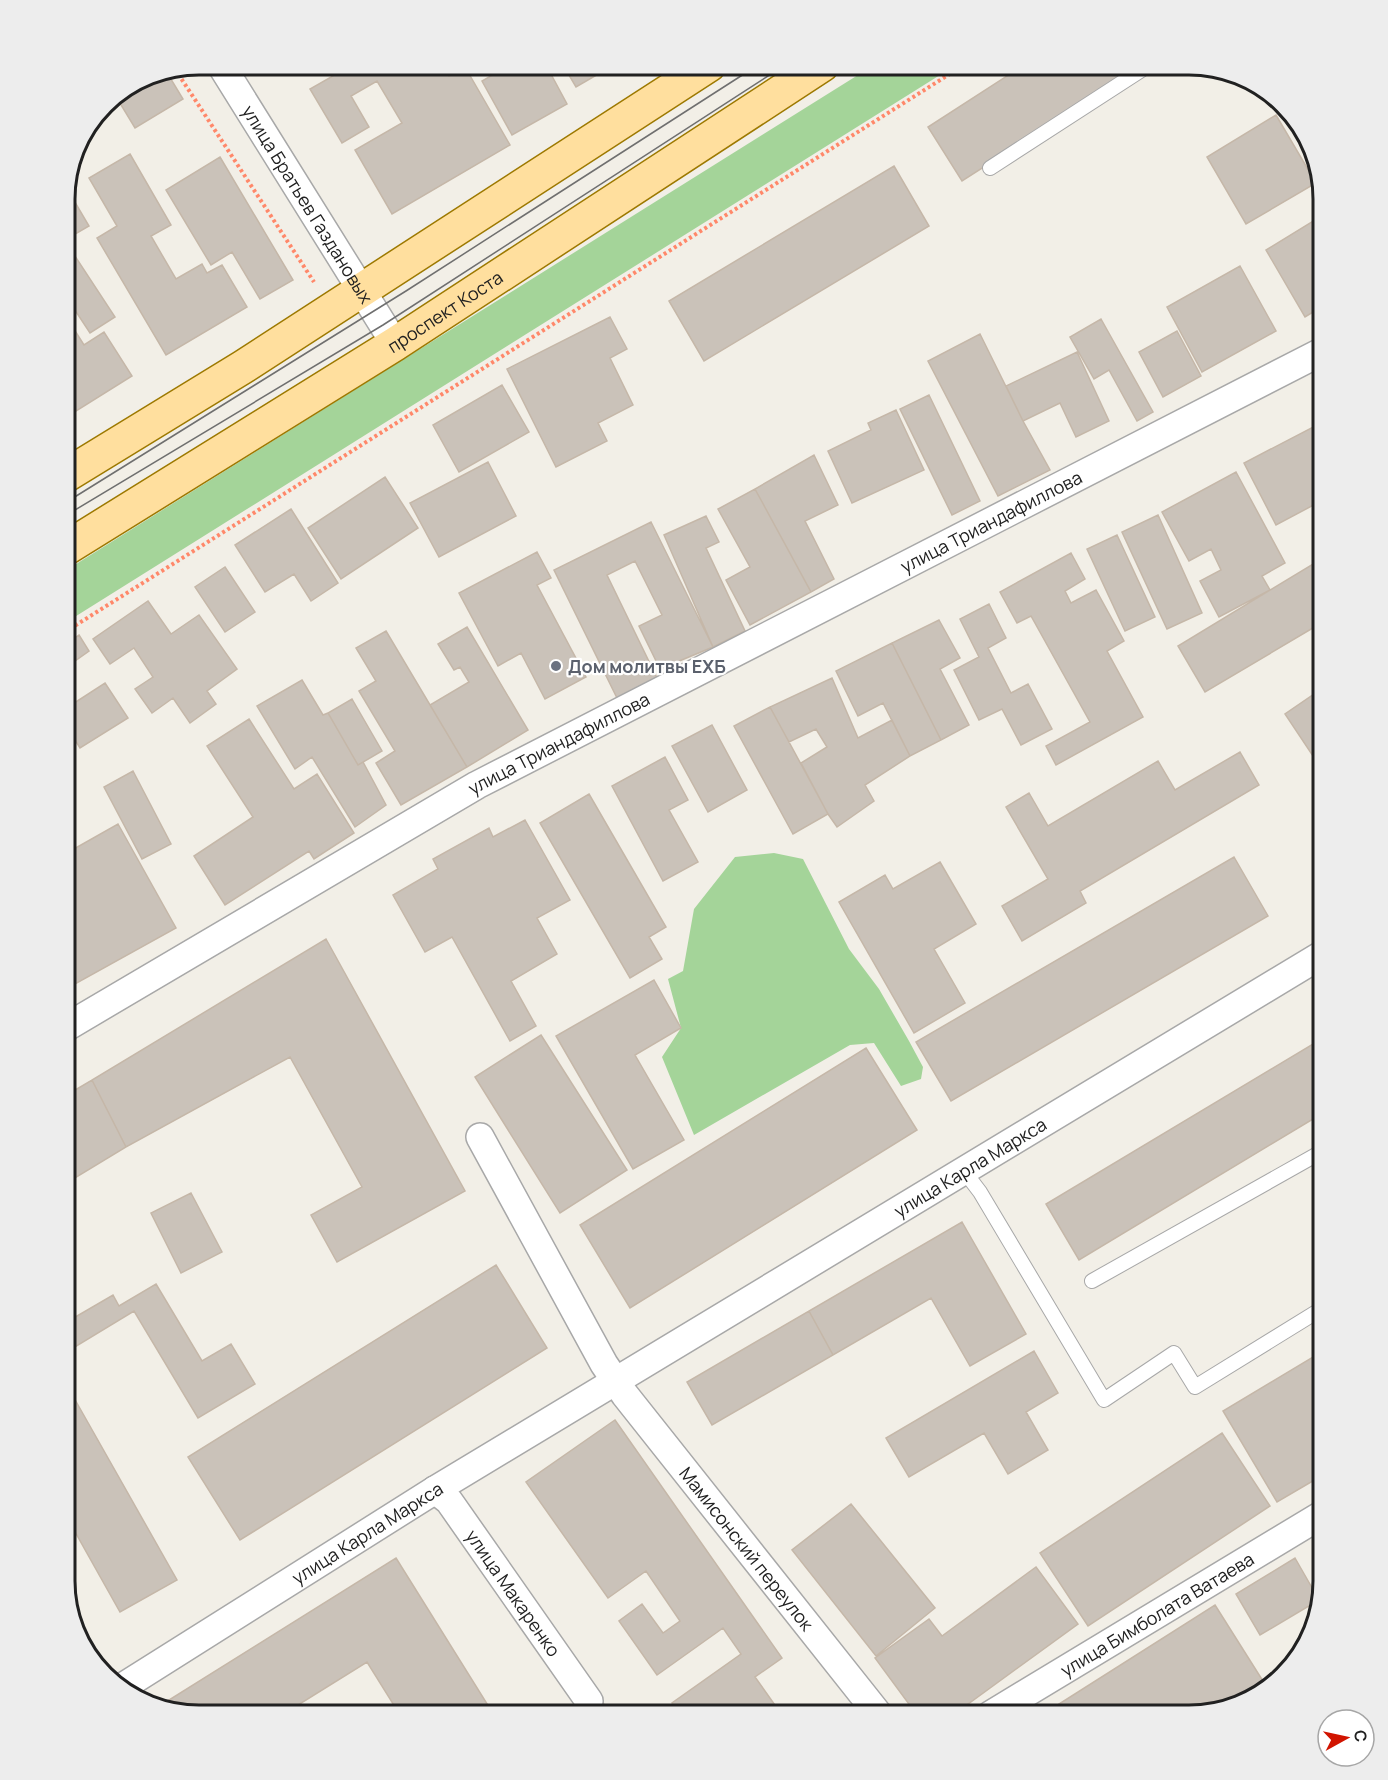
<svg xmlns="http://www.w3.org/2000/svg" width="1388" height="1780" viewBox="0 0 1388 1780" font-family="Manrope,sans-serif">
  <style>
    .forest { fill: #a4d499 }
    .building { fill: #cac2b9; stroke: #c5b7a8; stroke-width: 1.5 }
    .lines { fill: none; stroke-linecap: round; stroke-linejoin: round }
    .service-casing { stroke: #a8a8a8; stroke-width: 16 }
    .minor-casing { stroke: #a8a8a8; stroke-width: 30 }
    .primary-casing { stroke: #9d7900; stroke-width: 36 }
    .path { stroke: #ff886a; stroke-width: 4; stroke-dasharray: 3 3; stroke-linecap: butt }
    .service { stroke: #fff; stroke-width: 14 }
    .minor { stroke: #fff; stroke-width: 27 }
    .primary { stroke: #ffdf9e; stroke-width: 33 }
    .tram { stroke: #6f6f6f; stroke-width: 1.5 }
    .worship-dot { fill: #6b7280; stroke: #fff; stroke-width: 2 }
    .labels { text-anchor: middle; dominant-baseline: central; stroke-width: 4.5; stroke-linejoin: round; paint-order: stroke }
    .street-label { font-size: 18px; fill: #212121; stroke: #fff }
    .worship-label { font-size: 18px; font-weight: bold; fill: #5b616d; stroke: #fff; text-anchor: start }
    .rim { fill: none; stroke: #212121; stroke-width: 3 }
  </style>
  <rect width="100%" height="100%" fill="#f2efe7"/>
  <path class="forest" d="M874,65H956L65,623V571Z
    M774,853L803,859L849,949L879,989L909,1041L923,1067L921,1079L901,1086L874,1043L850,1045L694,1135L662,1057L681,1028L668,979L683,971L694,909L735,857Z"/>
  <path class="building" d="M327,65H443L449,76L465,67L510,145L392,214L355,150L402,123L377,81L351,96L369,127L342,143L310,89L333,76Z
    M500,65H546L567,104L512,135L482,81L503,69Z
    M563,65H604L607,69L576,87Z
    M1024,65H1143L962,181L928,127Z
    M166,71L183,99L135,128L115,95L149,74Z
    M1276,115L1316,183L1246,224L1207,157Z
    M130,154L171,225L151,236L176,279L202,264L207,273L222,265L247,307L166,355L97,238L117,226L89,178Z
    M220,157L293,280L260,299L232,252L211,265L166,190Z
    M894,166L929,226L704,361L669,301Z
    M66,187L89,226L65,240V190Z
    M1323,215V306L1305,317L1266,250Z
    M69,247L115,317L90,333L65,295V250Z
    M1240,266L1276,331L1202,372L1167,307Z
    M65,315L84,345L104,332L132,376L65,418Z
    M610,317L627,349L610,358L633,405L598,423L607,441L556,467L507,369Z
    M1101,319L1153,412L1137,421L1109,370L1094,379L1070,337Z
    M1177,331L1201,376L1163,397L1139,352Z
    M980,334L1023,421L1050,470L998,496L928,361Z
    M1077,352L1109,421L1076,437L1060,403L1023,421L1006,386Z
    M502,385L529,432L459,472L433,425Z
    M929,395L980,501L952,515L900,409Z
    M896,410L924,470L852,503L828,451L871,430L868,423Z
    M1323,422V500L1276,525L1244,463Z
    M814,455L838,505L805,521L834,579L811,592L755,489Z
    M488,462L516,516L439,557L410,503Z
    M1236,472L1285,563L1262,576L1270,590L1219,617L1200,581L1221,570L1211,549L1189,561L1162,512Z
    M385,477L418,528L341,579L308,528Z
    M755,489L811,592L750,625L726,580L750,567L718,509Z
    M291,509L338,583L311,601L294,574L265,592L235,545Z
    M1158,515L1202,613L1167,629L1122,532Z
    M706,516L719,542L706,548L745,631L713,647L664,535Z
    M651,522L713,647L660,669L639,626L662,615L635,561L607,575L657,678L617,698L554,570Z
    M1117,535L1155,617L1125,631L1087,549Z
    M537,552L551,578L537,585L586,677L545,699L521,653L498,666L459,593Z
    M1071,553L1085,579L1065,591L1071,603L1096,590L1124,641L1107,651L1143,717L1056,765L1046,746L1090,722L1031,616L1017,623L1000,592Z
    M1323,558V622L1205,692L1178,646Z
    M225,567L255,612L225,632L195,587Z
    M148,601L171,634L199,615L237,669L207,691L216,704L190,723L173,698L152,713L135,689L153,677L134,648L110,664L93,639Z
    M989,604L1006,638L988,648L1011,693L1028,684L1052,729L1021,745L1002,709L979,720L954,670L979,657L960,619Z
    M939,620L960,658L940,669L969,725L941,740L892,643Z
    M467,627L528,730L467,767L430,705L469,682L460,667L454,670L438,644Z
    M386,631L467,767L401,805L376,763L395,751L359,691L376,681L356,648Z
    M79,635L89,651L65,668V645Z
    M892,643L941,740L910,756L883,703L858,716L836,671Z
    M832,678L858,738L892,720L910,756L865,785L874,801L837,827L828,814L801,763L827,747L816,729L789,742L770,707Z
    M302,680L323,715L328,713L358,765L363,762L386,805L355,827L312,757L295,769L257,706Z
    M105,683L128,718L80,748L65,724V709Z
    M1323,688V766L1321,768L1285,714Z
    M352,699L382,751L358,765L328,713Z
    M770,707L828,814L793,834L734,726Z
    M249,719L294,789L317,774L354,833L314,859L309,851L225,905L194,856L253,817L207,746Z
    M712,725L747,790L708,812L672,746Z
    M1240,752L1259,785L1080,891L1086,903L1022,941L1002,906L1048,879L1006,807L1029,793L1048,826L1158,761L1175,790Z
    M665,757L688,800L669,810L698,862L663,881L612,786Z
    M133,771L171,844L142,859L104,787Z
    M589,794L666,927L649,937L662,959L630,978L540,823Z
    M525,820L570,900L537,918L557,954L511,981L536,1026L510,1041L452,937L425,952L393,895L438,869L433,859L489,828L493,837Z
    M118,824L176,928L66,989L65,986V854Z
    M1234,857L1268,916L951,1101L916,1042Z
    M940,862L976,924L934,949L965,1003L914,1033L839,902L885,875L893,889Z
    M326,939L465,1191L337,1262L311,1215L362,1187L290,1057L126,1147L92,1080Z
    M654,980L681,1028L635,1055L684,1140L633,1169L556,1036Z
    M541,1035L627,1170L560,1213L475,1077Z
    M1323,1038V1113L1079,1260L1046,1204Z
    M866,1048L917,1130L630,1308L580,1225Z
    M92,1080L126,1147L65,1184V1096Z
    M191,1193L222,1252L181,1273L151,1213Z
    M962,1222L1026,1334L970,1366L931,1298L833,1355L809,1311Z
    M496,1265L547,1348L240,1540L188,1457Z
    M156,1284L202,1361L231,1344L255,1384L198,1418L134,1311L65,1353V1323L113,1295L119,1306Z
    M809,1311L833,1355L712,1425L687,1382Z
    M1034,1351L1058,1393L1026,1412L1048,1450L1008,1474L984,1433L909,1477L886,1438Z
    M1323,1351V1475L1277,1502L1223,1411Z
    M65,1382L177,1580L120,1612L65,1514Z
    M615,1420L782,1658L755,1677L782,1715H680L672,1703L741,1654L723,1628L657,1675L619,1621L642,1604L663,1633L680,1621L646,1571L608,1598L526,1482Z
    M1222,1433L1270,1506L1088,1626L1040,1553Z
    M851,1504L935,1608L876,1656L792,1550Z
    M396,1558L494,1715H400L367,1662L282,1715H198L161,1705Z
    M1295,1558L1319,1600L1260,1635L1236,1594Z
    M1036,1567L1078,1624L953,1715H917L875,1658L929,1619L942,1636Z
    M1215,1605L1268,1689L1264,1693L1190,1715H1153L1150,1710L1142,1715H1066L1059,1704Z
    M601,1700L611,1715H576Z
    M1043,1706L1050,1715H1030Z"/>
  <g class="lines">
    <defs>
      <path id="service" d="M990,168L1149,65
        M964,1171L980,1192L1104,1400L1174,1353L1195,1387L1323,1308
        M1092,1281L1323,1151"/>
      <g id="minor">
        <path id="s1" d="M221,65L395,344"/>
        <path id="s2" d="M65,1028L477,785L1323,351"/>
        <path id="s3" d="M480,1137L604,1364L625,1395L879,1715"/>
        <path id="s4" d="M435,1490L449,1501L589,1701"/>
        <path id="s5" d="M121,1688L435,1490L1323,954"/>
        <path id="s6" d="M990,1715L1323,1514"/>
      </g>
      <g id="primary">
        <path d="M65,476L243,367L709,65"/>
        <path id="s7" d="M65,549L395,344L822,65"/>
      </g>
    </defs>
    <use href="#service" class="service-casing"/>
    <use href="#minor" class="minor-casing"/>
    <use href="#primary" class="primary-casing"/>
    <path class="path" d="M175,69L314,282
      M65,632L964,65"/>
    <use href="#service" class="service"/>
    <use href="#minor" class="minor"/>
    <use href="#primary" class="primary"/>
    <path class="tram" d="M65,503L406,291L758,65
      M65,516L383,325L785,65"/>
  </g>
  <circle class="worship-dot" cx="556" cy="666" r="6"/>
  <g class="labels">
    <g class="street-label">
      <text stroke="none"><textPath href="#s1" startOffset="164">улица Братьев Газдановых</textPath></text>
      <text stroke="none"><textPath href="#s7" startOffset="448">проспект Коста</textPath></text>
      <text stroke="none"><textPath href="#s2" startOffset="1056">улица Триандафиллова</textPath></text>
      <text stroke="none"><textPath href="#s2" startOffset="570">улица Триандафиллова</textPath></text>
      <text stroke="none"><textPath href="#s5" startOffset="996">улица Карла Маркса</textPath></text>
      <text stroke="none"><textPath href="#s5" startOffset="291">улица Карла Маркса</textPath></text>
      <text stroke="none"><textPath href="#s3" startOffset="492">Мамисонский переулок</textPath></text>
      <text stroke="none"><textPath href="#s4" startOffset="130">улица Макаренко</textPath></text>
      <text stroke="none"><textPath href="#s6" startOffset="195">улица Бимболата Ватаева</textPath></text>
    </g>
    <g class="worship-label">
      <text x="568" y="666">Дом молитвы ЕХБ</text>
    </g>
  </g>
  <path d="M0 0H1388V1780H0ZM199 75H1189A124 124 0 0 1 1313 199V1581A124 124 0 0 1 1189 1705H199A124 124 0 0 1 75 1581V199A124 124 0 0 1 199 75Z" fill="#ededed" fill-rule="evenodd"/>
  <path class="rim" d="M199 75H1189A124 124 0 0 1 1313 199V1581A124 124 0 0 1 1189 1705H199A124 124 0 0 1 75 1581V199A124 124 0 0 1 199 75Z"/>
  <g transform="translate(1346 1738) rotate(82)"><circle r="28" fill="#ffffff" stroke="#a6a6a6" stroke-width="1.5"/>
  <path d="M0-4.5L10 22L0 15L-10 22Z" fill="#d11400"/>
  <text y="-9" font-size="16" font-weight="bold" text-anchor="middle" fill="#212121">С</text>
  </g>
</svg>
